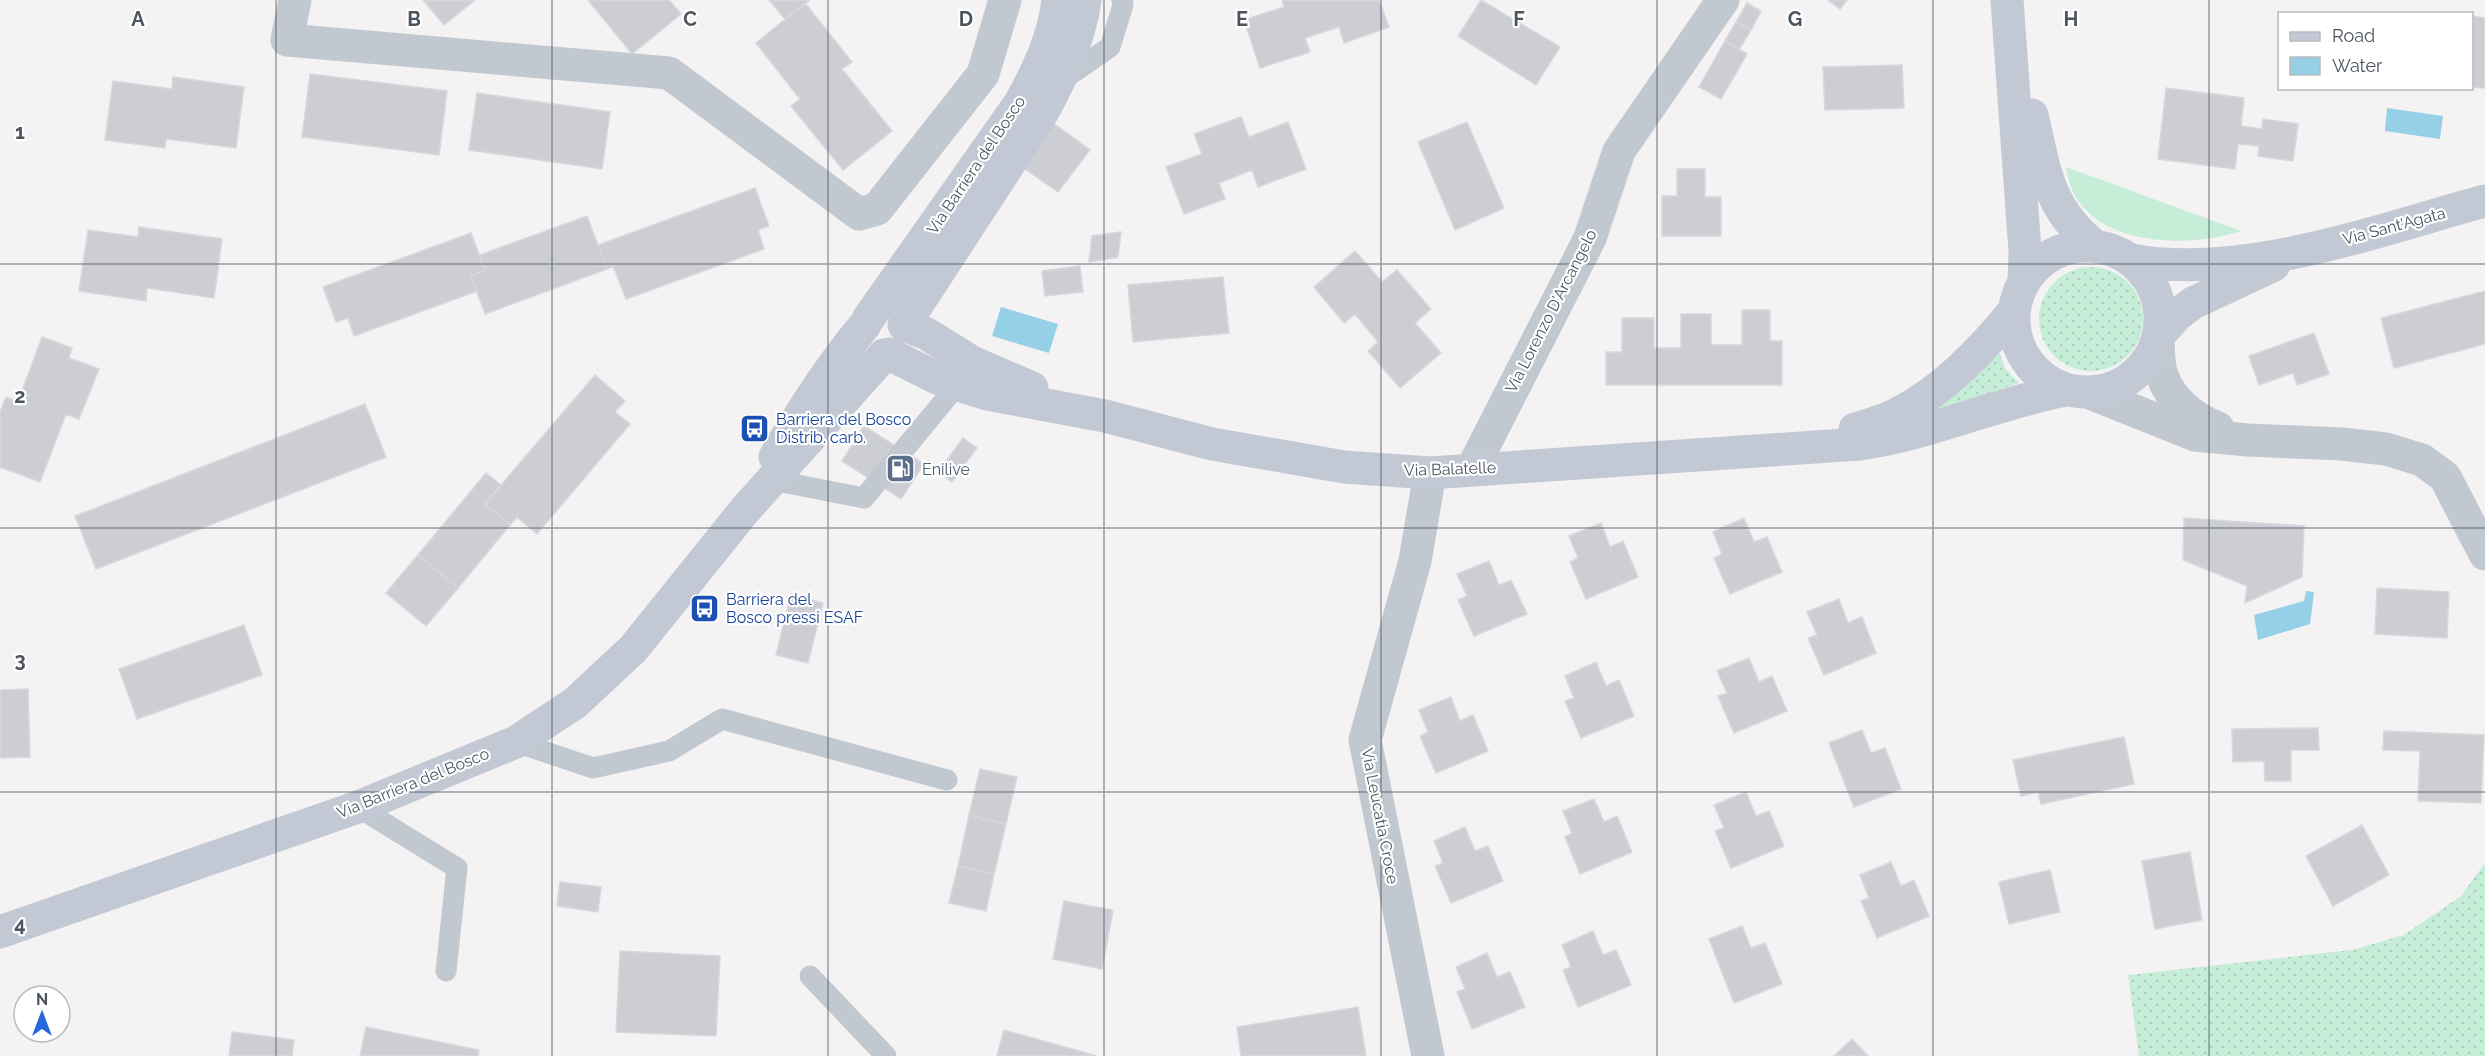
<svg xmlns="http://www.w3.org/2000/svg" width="2485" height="1056" viewBox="0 0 2485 1056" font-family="Raleway,sans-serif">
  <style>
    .grass { fill: url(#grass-dots) }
    .garden { fill: #c5edd8 }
    .water { fill: #95d0e7 }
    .building { fill: #cdced4; stroke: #d7d8dd; stroke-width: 1.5 }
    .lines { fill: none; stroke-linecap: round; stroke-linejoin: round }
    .service { stroke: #c1c8d0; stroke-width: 21 }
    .minor { stroke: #c1c8d0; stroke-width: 33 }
    .secondary { stroke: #c2c9d4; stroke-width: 33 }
    .grid { fill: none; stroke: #4b545f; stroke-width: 1.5; stroke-opacity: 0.55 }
    .labels { text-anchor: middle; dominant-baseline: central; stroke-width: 4.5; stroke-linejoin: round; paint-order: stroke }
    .street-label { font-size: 16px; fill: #4b545f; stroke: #fff }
    .transit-label { font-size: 16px; fill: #164399; stroke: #fff; text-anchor: start }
    .service-label { font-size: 16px; fill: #4e5e75; stroke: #fff; text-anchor: start }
    .grid-label { font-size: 20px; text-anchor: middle; font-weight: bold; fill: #4b545f; stroke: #fff; stroke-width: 4.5; stroke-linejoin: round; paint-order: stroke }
  </style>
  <defs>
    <pattern id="grass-dots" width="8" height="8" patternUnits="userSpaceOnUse" patternTransform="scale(1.5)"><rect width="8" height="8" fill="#c5edd8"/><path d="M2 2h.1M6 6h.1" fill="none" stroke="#abcdbc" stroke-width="1.8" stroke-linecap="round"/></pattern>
  </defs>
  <rect width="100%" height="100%" fill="#f4f2f2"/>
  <path class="grass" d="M2039 319a52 52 0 1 1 104 0a52 52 0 1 1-104 0Z
    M1999,352L2005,368L2019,383L1931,413Z
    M2485,863V1056H2139L2128,975L2352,950L2404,935L2461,896Z"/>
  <path class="garden" d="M2066,167L2241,231C2196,246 2120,247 2085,209C2073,197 2069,183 2066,167Z"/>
  <path class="water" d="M2387,108L2443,116L2440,139L2385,131Z
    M1001,307L1058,324L1049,353L992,336Z
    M2306,591L2314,592L2310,624L2258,640L2254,615L2304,601Z"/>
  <path class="building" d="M423,0H475L444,25Z
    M588,0H669L681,14L632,54Z
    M769,0H810L785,19Z
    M1282,0H1379L1389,27L1344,43L1339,27L1305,38L1310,52L1260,68L1244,20L1284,7Z
    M1481,0L1560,47L1536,85L1458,36Z
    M1828,0H1847L1840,9Z
    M805,3L852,62L842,69L892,131L843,170L791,106L800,99L756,43Z
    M1747,3L1761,11L1751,30L1736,22Z
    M2472,16L2485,18V88L2472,87Z
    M1736,22L1751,30L1739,49L1725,41Z
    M1725,41L1747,54L1721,99L1699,87Z
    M1902,65L1904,108L1825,110L1823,67Z
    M310,74L447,91L439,155L302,137Z
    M173,77L244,87L236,148L166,139L165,148L105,140L113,81L172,89Z
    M2166,88L2244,98L2241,126L2262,129L2263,119L2298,124L2293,161L2258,156L2259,146L2238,144L2235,169L2158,159Z
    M477,93L610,112L602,169L469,150Z
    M1241,117L1249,137L1288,122L1306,169L1258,187L1252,170L1219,183L1225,199L1184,214L1166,167L1202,154L1194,134Z
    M1467,122L1504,208L1455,230L1418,142Z
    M1053,123L1090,150L1058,192L1021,166Z
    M1677,169H1705V197H1721V236H1662V196H1677Z
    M755,188L769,226L758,230L764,249L626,299L613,266L607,269L598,245Z
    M587,216L607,269L485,314L471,276L485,270L480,255Z
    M139,227L222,239L214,298L147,288L146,301L79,291L88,230L138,237Z
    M1121,232L1118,257L1089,262L1092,236Z
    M471,233L485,270L471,276L477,291L354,336L348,318L336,322L323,287Z
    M1355,251L1382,282L1397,270L1431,309L1415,323L1441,353L1400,388L1368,351L1378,342L1355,314L1344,323L1314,287Z
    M1080,266L1083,292L1045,296L1042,271Z
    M1223,277L1229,333L1133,342L1128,285Z
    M2485,291V344L2394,368L2381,318Z
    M1742,310H1770V341H1782V385H1606V352H1622V318H1654V348H1681V314H1711V345H1742Z
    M2314,333L2329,374L2297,385L2293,373L2259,385L2249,356Z
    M42,337L72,348L69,358L99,369L79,419L66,414L40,482L0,467V412L6,397L18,402Z
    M595,375L625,401L615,412L630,424L537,534L517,517L510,525L485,504Z
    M365,404L386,457L96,569L75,516Z
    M864,426L924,464L901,499L842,461Z
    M963,438L977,448L952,482L938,472Z
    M486,473L501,485L485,504L510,525L458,588L418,555Z
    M1744,518L1754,542L1767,537L1782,572L1730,594L1714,558L1722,554L1713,532Z
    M2184,518L2304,526L2302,577L2245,603L2247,586L2183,560Z
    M1601,523L1610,547L1623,541L1638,577L1586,599L1570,562L1578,558L1569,536Z
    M418,555L458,588L426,626L386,593Z
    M1489,561L1499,585L1511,580L1527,614L1474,636L1458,600L1467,596L1457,574Z
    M2377,588L2449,592L2447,638L2375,634Z
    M791,594L823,603L808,663L776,655Z
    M1839,599L1848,623L1862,617L1876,653L1824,675L1808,638L1817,635L1807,612Z
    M244,625L262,675L137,719L119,669Z
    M1749,658L1759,682L1772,676L1787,711L1734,733L1718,696L1727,693L1717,671Z
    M1596,662L1606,686L1619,680L1634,716L1581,738L1565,701L1574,698L1565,676Z
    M28,689L30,757L0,758V690Z
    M1451,697L1460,721L1473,715L1488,751L1436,773L1420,736L1428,732L1419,710Z
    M2318,728L2319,750H2291V781H2265L2264,761L2233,762L2232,729Z
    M1862,730L1871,753L1885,748L1901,789L1854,807L1829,743Z
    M2384,731L2484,735L2481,803L2418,801L2420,751L2383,750Z
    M2124,737L2134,784L2041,804L2038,792L2021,796L2013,760Z
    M980,769L1017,777L1006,824L969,815Z
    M1746,792L1756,816L1769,811L1784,846L1731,868L1715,831L1724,828L1714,805Z
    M1594,799L1604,822L1617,816L1632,852L1580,874L1565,837L1572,833L1563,811Z
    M969,815L1006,824L994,874L958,866Z
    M2362,825L2389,875L2333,906L2306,856Z
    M1465,827L1475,851L1488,846L1503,881L1451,903L1435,866L1443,863L1434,841Z
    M2190,852L2202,920L2155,929L2142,861Z
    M1891,862L1901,886L1914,880L1929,916L1877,938L1861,901L1869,898L1860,875Z
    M958,866L994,874L986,911L949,903Z
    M2050,870L2060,912L2009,924L1999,882Z
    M560,882L601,887L598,912L557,906Z
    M1064,901L1113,910L1102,969L1053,959Z
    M1742,926L1751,948L1765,943L1782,984L1734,1003L1709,939Z
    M1593,931L1603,955L1616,950L1631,985L1578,1007L1563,970L1571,967L1562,945Z
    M620,951L720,956L716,1036L616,1032Z
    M1487,953L1497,977L1510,972L1525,1007L1472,1029L1457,992L1465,989L1456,967Z
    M1358,1007L1366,1056H1241L1237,1027Z
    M366,1027L479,1050L478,1056H360Z
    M1004,1030L1097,1056H997Z
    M232,1032L294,1040L292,1056H229Z
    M1852,1039L1868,1056H1834Z"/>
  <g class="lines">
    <path class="service" d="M1062,80L1110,47L1123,5L1122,0
      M772,480L864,498L958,384
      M516,742L593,768L669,751L722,719L947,780
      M358,807L457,868L446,971
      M810,976L886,1056"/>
    <path class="minor" d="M295,0L287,40L669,73L859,214L877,209L983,74L1005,0
      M2158,342C2159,353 2158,365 2162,375C2170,400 2194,419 2218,428
      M2090,393L2195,435L2248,440L2342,444L2386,449L2422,460L2445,477L2485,554
      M1472,469L1590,238L1619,151L1723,0
      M1428,1056L1365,740L1415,561L1430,473"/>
    <path class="secondary" d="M2007,0L2025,251L2024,282
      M2032,115C2045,171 2048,209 2095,246
      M2014 319a73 73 0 1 1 146 0a73 73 0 1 1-146 0Z
      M2131,260C2241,281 2378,230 2485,201
      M868,319L1020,103C1038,70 1054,37 1058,0
      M2160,334L2177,315L2193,303L2274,265
      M889,354L937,378L987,394L1105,416L1212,444L1344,467L1430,473L1860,444C1931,434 1996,403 2066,390
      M1032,388L972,362L927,334L904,325L1041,115C1061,79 1079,42 1085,0
      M1855,429C1868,425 1883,421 1895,415C1942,392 1981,351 2014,311
      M775,457C802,410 830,366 865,325
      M0,932L358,807L516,742L575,703L633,649L745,510L884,355"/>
  </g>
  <path class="grid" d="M276,0V1056M552,0V1056M828,0V1056M1104,0V1056M1381,0V1056M1657,0V1056M1933,0V1056M2209,0V1056M0,264H2485M0,528H2485M0,792H2485"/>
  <defs>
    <symbol id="bus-square" viewBox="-11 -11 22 22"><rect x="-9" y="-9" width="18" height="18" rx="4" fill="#1a4fb4" stroke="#fff"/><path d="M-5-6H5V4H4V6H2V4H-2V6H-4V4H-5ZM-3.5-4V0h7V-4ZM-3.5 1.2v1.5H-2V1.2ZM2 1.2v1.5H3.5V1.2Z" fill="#fff"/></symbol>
    <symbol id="fuel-square" viewBox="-11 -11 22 22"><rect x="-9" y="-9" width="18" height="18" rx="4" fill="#5c6f8a" stroke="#fff"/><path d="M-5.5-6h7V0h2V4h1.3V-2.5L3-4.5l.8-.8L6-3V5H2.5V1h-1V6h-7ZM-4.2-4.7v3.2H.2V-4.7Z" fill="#fff"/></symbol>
  </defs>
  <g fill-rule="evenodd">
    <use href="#bus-square" x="738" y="412" width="33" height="33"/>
    <use href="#fuel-square" x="884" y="452" width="33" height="33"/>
    <use href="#bus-square" x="688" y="592" width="33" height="33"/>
  </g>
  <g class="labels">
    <g class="street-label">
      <text transform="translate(976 165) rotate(-56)">Via Barriera del Bosco</text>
      <text transform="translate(2394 226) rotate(-15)">Via Sant'Agata</text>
      <text transform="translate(1551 311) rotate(-63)">Via Lorenzo D'Arcangelo</text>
      <text transform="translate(1450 469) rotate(-2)">Via Balatelle</text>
      <text transform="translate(413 783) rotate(-22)">Via Barriera del Bosco</text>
      <text transform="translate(1380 816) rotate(79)">Via Leucatia Croce</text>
    </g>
    <g class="transit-label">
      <text x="776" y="419">Barriera del Bosco<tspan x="776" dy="18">Distrib. carb.</tspan></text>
      <text x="726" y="599">Barriera del<tspan x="726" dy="18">Bosco pressi ESAF</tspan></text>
    </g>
    <g class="service-label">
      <text x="922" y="469">Enilive</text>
    </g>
  </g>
  <g class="grid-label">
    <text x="138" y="26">A</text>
    <text x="414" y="26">B</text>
    <text x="690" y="26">C</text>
    <text x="966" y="26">D</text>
    <text x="1242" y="26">E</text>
    <text x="1519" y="26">F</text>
    <text x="1795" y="26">G</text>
    <text x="2071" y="26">H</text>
    <text x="20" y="139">1</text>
    <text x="20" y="403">2</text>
    <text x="20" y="667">3</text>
    <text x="20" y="931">4</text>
  </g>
  <rect x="2278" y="12" width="195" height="78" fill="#ffffff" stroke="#b7bbbf" stroke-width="1.5"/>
  <rect x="2290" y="32" width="30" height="9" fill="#c2c9d4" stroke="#b7bbbf" stroke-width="1.5"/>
  <text x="2332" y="42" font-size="18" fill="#4b545f">Road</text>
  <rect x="2290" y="57" width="30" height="18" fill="#95d0e7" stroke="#b7bbbf" stroke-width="1.5"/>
  <text x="2332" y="72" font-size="18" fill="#4b545f">Water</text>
  <g transform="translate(42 1014)"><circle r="28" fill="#ffffff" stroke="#b7bbbf" stroke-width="1.5"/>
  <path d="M0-4.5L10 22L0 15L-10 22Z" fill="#2767da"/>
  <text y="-9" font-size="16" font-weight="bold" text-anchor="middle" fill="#4b545f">N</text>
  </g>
</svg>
